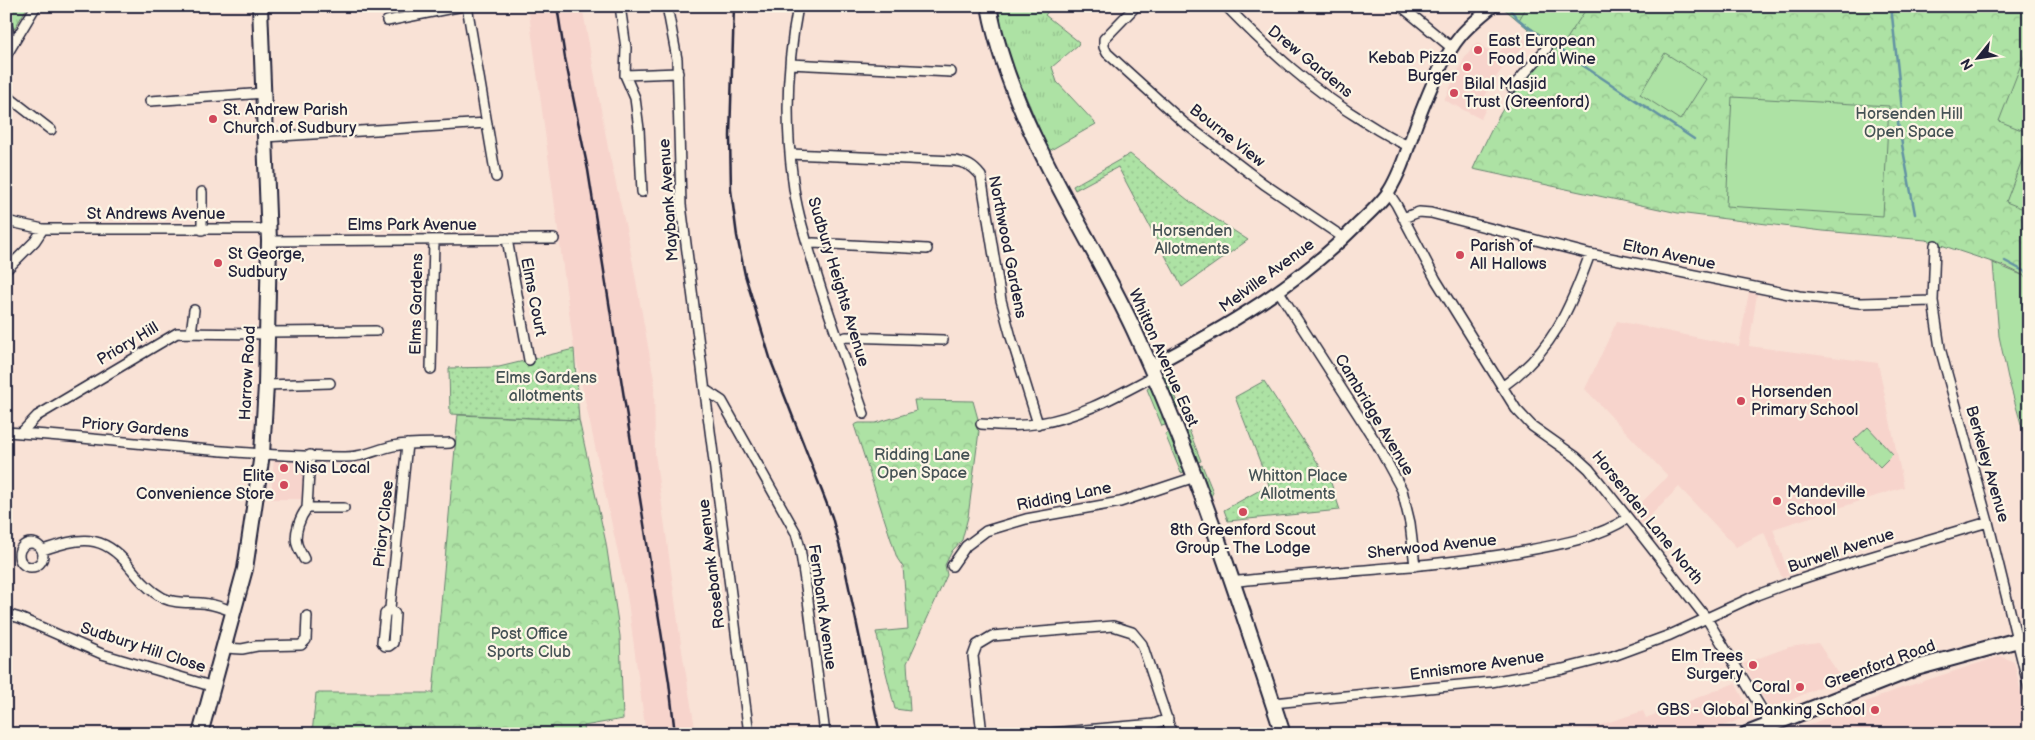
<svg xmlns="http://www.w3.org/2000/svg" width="2035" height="740" viewBox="0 0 2035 740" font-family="'Balsamiq Sans',sans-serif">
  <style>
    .built { fill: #f7d4cc }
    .grass { fill: url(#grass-tufts); stroke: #688270 }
    .park { fill: url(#park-crowns); stroke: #688270 }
    .garden { fill: url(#garden-dots); stroke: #688270 }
    .pitch { fill: #ade2a4; stroke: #688270 }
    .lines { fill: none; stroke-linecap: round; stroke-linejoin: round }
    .stream { stroke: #6393a3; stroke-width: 2.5 }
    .minor-casing { stroke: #22223b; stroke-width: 12 }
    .tertiary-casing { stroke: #22223b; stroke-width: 15 }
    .primary-casing { stroke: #22223b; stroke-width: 18 }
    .minor { stroke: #fcf5e5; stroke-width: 9 }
    .tertiary { stroke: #fcf5e5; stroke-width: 11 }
    .primary { stroke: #fcf5e5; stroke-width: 14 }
    .rail { stroke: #22223b; stroke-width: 2.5 }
    .poi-dot { fill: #d1495b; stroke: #fcf5e5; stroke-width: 2 }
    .labels { text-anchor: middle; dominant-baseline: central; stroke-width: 4.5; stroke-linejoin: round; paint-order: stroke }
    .poi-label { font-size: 16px; fill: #22223b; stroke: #fcf5e5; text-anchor: start }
    .street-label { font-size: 16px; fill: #22223b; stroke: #fcf5e5 }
    .park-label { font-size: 16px; fill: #455255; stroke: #fcf5e5 }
  </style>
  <defs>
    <pattern id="grass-tufts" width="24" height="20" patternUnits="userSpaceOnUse" patternTransform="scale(1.25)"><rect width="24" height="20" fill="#ade2a4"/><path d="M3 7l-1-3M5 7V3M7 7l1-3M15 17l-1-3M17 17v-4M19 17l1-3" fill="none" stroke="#95c28e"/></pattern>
    <pattern id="park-crowns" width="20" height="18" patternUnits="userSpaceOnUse" patternTransform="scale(1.25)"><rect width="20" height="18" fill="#ade2a4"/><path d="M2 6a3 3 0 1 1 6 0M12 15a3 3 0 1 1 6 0" fill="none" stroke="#95c28e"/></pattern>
    <pattern id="garden-dots" width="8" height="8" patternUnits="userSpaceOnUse" patternTransform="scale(1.25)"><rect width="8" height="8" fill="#ade2a4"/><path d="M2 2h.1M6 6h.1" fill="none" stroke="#95c28e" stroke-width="1.8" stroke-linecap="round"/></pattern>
  </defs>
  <rect width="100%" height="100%" fill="#f9e2d6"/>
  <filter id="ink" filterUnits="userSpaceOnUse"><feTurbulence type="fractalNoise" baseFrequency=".02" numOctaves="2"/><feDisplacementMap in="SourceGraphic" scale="10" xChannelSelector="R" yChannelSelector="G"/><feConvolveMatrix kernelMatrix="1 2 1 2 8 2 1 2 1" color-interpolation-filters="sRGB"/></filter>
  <g filter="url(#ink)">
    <path class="built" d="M528,6H582L609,153L628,237L654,379L655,454L682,651L696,734H646L627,595L574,349Z
      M1516,33L1528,42L1505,65L1492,83L1481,104V106L1486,108L1481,119L1444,100L1464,59L1477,42L1495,57Z
      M1749,292L1757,294L1749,346L1878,363L1904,487L1773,529L1789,575L1782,578L1764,532L1736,547L1679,487L1642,524L1632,512L1668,476L1585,389L1617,321L1739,346Z
      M274,457L305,458L303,499H271Z
      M1818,643L1839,674L1831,682L1773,708L1768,705L1743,664L1789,647Z
      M2001,656L2014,662L2029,726V734H1792L1796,730L1896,690Z
      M1735,683L1749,709L1748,716L1705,734H1586L1585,730L1643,711L1646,718Z"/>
    <path class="grass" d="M7,6H28L13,31L8,8Z
      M995,6H1053L1045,15L1079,42L1078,45L1052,67L1057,82L1096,124L1049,151L1006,50Z
      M1164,369L1180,407L1174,409L1162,380L1164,378L1163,373Z
      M1152,386L1168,424L1162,426L1147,389Z
      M1189,430L1201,461L1196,463L1185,432Z
      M1171,431L1182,459L1179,460L1184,472L1181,473L1165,434Z
      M1202,465L1213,492L1210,499L1197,467Z"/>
    <path class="park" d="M1501,6H2029V278L2004,266L1926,240L1823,231L1678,213L1473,169C1495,120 1512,86 1552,49Z
      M914,400L973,401L978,419L977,429L979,431L968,517L962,540L952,551L945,565L947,575L907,663L910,711L895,709L876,632L908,629L903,567L897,558L854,425L859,423H876L916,411Z
      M458,415L579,420L606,543L620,636L623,719L584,726L585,734H312L316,693H433Z"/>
    <path class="garden" d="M1130,154L1193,204L1248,240L1182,287L1118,167L1075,190L1073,186Z
      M574,349L579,420L450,414L449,368L499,367Z
      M1264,381L1331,483L1340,510L1228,521L1224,510L1269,485L1235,397Z"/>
    <path class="pitch" d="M1527,6H1588L1561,48L1519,20Z
      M2029,44V133L1999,121Z
      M1665,53L1706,79L1680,120L1640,94Z
      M1732,97L1889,106L1883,216L1726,206Z
      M2027,147L2029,148V211L2006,202Z
      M1993,263L2029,278V452L2008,378L1999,336Z
      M1868,427L1893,454L1880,467L1854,440Z"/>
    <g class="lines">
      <path class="stream" d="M1507,6L1518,19L1549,43L1694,139
        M1891,6L1902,109L1898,123L1915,214
        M2005,261L2029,274"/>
      <defs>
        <path id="minor" d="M467,6L496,177
          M620,6L626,48L625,75L635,98L639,129L642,192
          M667,6L677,59L681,205L749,734
          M798,6C787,63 785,123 793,181C796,209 805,236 813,263C828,314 847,364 864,414
          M1136,6L1104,39V47L1107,53L1183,122L1264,184L1344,238
          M1226,6C1269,50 1312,90 1365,122C1379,131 1394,140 1409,146
          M1401,6L1452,48
          M6,20L11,46
          M387,21L463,6
          M6,56L36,6
          M790,64L951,72
          M625,75L678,73
          M1512,88L1547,48
          M6,95L51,130
          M150,101L264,93
          M265,137L487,123
          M790,154L955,161C967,163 973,166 981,176L1001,300L1011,337L1038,424
          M202,192V230
          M1388,192L1396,204L1436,280L1516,409L1532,426L1576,457L1589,469L1628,518L1707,619L1764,713L1773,734
          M1403,218L1419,212L1431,213L1590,254L1799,296L1860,303L1933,301
          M6,221L43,229H269
          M507,239L529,360
          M269,241L554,239
          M808,245L813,243L927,249
          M1935,245L1933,301L1940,348L1988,522L2029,688
          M6,270L35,241L43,229
          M1278,290L1377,444L1402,490L1410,523L1415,566
          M268,332L376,331
          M191,333L194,310
          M838,340L846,337L943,340
          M431,369L434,241
          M266,385L330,383
          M1502,387C1552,352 1570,309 1590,254
          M707,391L722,401L796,533L800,548L808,600L825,734
          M981,424C1001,425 1021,427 1040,423C1080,417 1118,395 1154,376
          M6,432C118,439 230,456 342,457C362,458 375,450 393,446C412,442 431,444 450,443
          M21,433L37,416L177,333L268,334
          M310,455L307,508H344
          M19 555a12 12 0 1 1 24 0a12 12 0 1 1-24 0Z
          M43,550C79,538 102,532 129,566C139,578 148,590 163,598C178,605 192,601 208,604C217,605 226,609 234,612
          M304,559C302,554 298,549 297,544C294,533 300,517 307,508
          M952,566L966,546L986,531L1026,519L1120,502L1195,477
          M1234,583L1239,581C1333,571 1427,568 1519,552C1556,545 1596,539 1628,518
          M390,608L385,614L382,642L385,646H389L393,643L395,614L390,608L407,444
          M6,614L20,618L102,654L214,687
          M225,648L242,649L257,646L301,645L306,640L307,616
          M1273,703L1491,682L1563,669L1613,656L1670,635L1757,595L1789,583L1853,562L1988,522
          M982,734L973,656L977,645L992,636L1113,626L1132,632L1142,644L1172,734
          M1039,734L1154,724L1168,719"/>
        <path id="tertiary" d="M1150,367C1225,328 1299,284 1358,224C1369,214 1381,203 1389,191C1402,170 1408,147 1416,125C1428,94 1441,59 1462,34C1471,24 1482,15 1493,6"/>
        <path id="primary" d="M989,6C1010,121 1085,225 1134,330C1194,460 1238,597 1283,734
          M200,734L245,569L262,454L266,385L269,241L260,6
          M1747,734L1916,668L2029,637"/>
      </defs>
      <use href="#minor" class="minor-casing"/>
      <use href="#tertiary" class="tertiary-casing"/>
      <use href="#primary" class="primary-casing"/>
      <use href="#minor" class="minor"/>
      <use href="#tertiary" class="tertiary"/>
      <use href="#primary" class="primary"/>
      <path class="rail" d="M557,6L565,58L588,170L669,682L675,734
        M734,6L730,136L731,190L737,236L745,275L771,361L832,517L843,559L880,734"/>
    </g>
  </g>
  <g class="poi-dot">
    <circle cx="1478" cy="50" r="5"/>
    <circle cx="1467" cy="67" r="5"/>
    <circle cx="1454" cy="93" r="5"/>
    <circle cx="213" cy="119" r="5"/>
    <circle cx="1460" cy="255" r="5"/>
    <circle cx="218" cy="263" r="5"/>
    <circle cx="1741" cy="401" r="5"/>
    <circle cx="284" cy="468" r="5"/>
    <circle cx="284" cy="485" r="5"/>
    <circle cx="1777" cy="501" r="5"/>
    <circle cx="1243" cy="512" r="5"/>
    <circle cx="1753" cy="665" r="5"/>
    <circle cx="1800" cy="687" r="5"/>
    <circle cx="1875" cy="710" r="5"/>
  </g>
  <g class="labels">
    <g class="poi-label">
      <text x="1488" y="41">East European<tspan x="1488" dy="18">Food and Wine</tspan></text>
      <text x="1457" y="58" text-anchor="end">Kebab Pizza<tspan x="1457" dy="18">Burger</tspan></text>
      <text x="1464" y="84">Bilal Masjid<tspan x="1464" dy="18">Trust (Greenford)</tspan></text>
      <text x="223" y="110">St. Andrew Parish<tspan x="223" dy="18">Church of Sudbury</tspan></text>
      <text x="1470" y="246">Parish of<tspan x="1470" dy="18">All Hallows</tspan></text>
      <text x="228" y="254">St George,<tspan x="228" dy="18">Sudbury</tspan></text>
      <text x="1751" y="392">Horsenden<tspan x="1751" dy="18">Primary School</tspan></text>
      <text x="294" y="468">Nisa Local</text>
      <text x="274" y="476" text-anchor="end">Elite<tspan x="274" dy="18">Convenience Store</tspan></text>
      <text x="1787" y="492">Mandeville<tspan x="1787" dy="18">School</tspan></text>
      <text x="1243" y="530" text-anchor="middle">8th Greenford Scout<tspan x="1243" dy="18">Group - The Lodge</tspan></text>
      <text x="1743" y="656" text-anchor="end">Elm Trees<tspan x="1743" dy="18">Surgery</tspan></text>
      <text x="1790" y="687" text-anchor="end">Coral</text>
      <text x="1865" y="710" text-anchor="end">GBS - Global Banking School</text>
    </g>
    <g class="street-label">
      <text transform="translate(1310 62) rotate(39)">Drew Gardens</text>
      <text transform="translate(1227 136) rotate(38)">Bourne View</text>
      <text transform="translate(669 200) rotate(-94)">Maybank Avenue</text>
      <text x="156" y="214">St Andrews Avenue</text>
      <text x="412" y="225">Elms Park Avenue</text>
      <text transform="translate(1007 247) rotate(79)">Northwood Gardens</text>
      <text transform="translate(1669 255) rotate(12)">Elton Avenue</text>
      <text transform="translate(1267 276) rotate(-36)">Melville Avenue</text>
      <text transform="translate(838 282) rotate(73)">Sudbury Heights Avenue</text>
      <text transform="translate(533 297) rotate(79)">Elms Court</text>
      <text transform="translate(417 304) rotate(-89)">Elms Gardens</text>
      <text transform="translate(128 344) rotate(-31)">Priory Hill</text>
      <text transform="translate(1163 358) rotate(66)">Whitton Avenue East</text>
      <text transform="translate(248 373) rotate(-87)">Harrow Road</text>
      <text transform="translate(1374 415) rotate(59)">Cambridge Avenue</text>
      <text transform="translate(135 428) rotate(5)">Priory Gardens</text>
      <text transform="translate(1987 464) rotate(74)">Berkeley Avenue</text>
      <text transform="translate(1064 497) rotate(-11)">Ridding Lane</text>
      <text transform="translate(1647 518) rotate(51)">Horsenden Lane North</text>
      <text transform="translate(384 524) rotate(-84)">Priory Close</text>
      <text transform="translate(1432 547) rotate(-6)">Sherwood Avenue</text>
      <text transform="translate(1841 551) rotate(-18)">Burwell Avenue</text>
      <text transform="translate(712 564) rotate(-97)">Rosebank Avenue</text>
      <text transform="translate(822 607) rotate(82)">Fernbank Avenue</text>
      <text transform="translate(143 648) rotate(18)">Sudbury Hill Close</text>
      <text transform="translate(1880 665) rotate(-20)">Greenford Road</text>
      <text transform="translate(1477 666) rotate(-8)">Ennismore Avenue</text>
    </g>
    <g class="park-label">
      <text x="1909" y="114">Horsenden Hill<tspan x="1909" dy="18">Open Space</tspan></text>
      <text x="1192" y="231">Horsenden<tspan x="1192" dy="18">Allotments</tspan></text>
      <text x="546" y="378">Elms Gardens<tspan x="546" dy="18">allotments</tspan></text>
      <text x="922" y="455">Ridding Lane<tspan x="922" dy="18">Open Space</tspan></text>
      <text x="1298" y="476">Whitton Place<tspan x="1298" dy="18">Allotments</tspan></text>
      <text x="529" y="634">Post Office<tspan x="529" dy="18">Sports Club</tspan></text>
    </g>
  </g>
  <rect width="2035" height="740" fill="none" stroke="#fcf5e5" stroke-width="25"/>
  <rect x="12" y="12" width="2010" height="715" fill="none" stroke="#22223b" stroke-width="2" filter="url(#ink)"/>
  <g transform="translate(1978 58) rotate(240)" stroke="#fcf5e5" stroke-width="4" paint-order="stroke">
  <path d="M0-4L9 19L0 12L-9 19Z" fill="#22223b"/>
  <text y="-8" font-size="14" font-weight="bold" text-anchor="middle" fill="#22223b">N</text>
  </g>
</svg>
